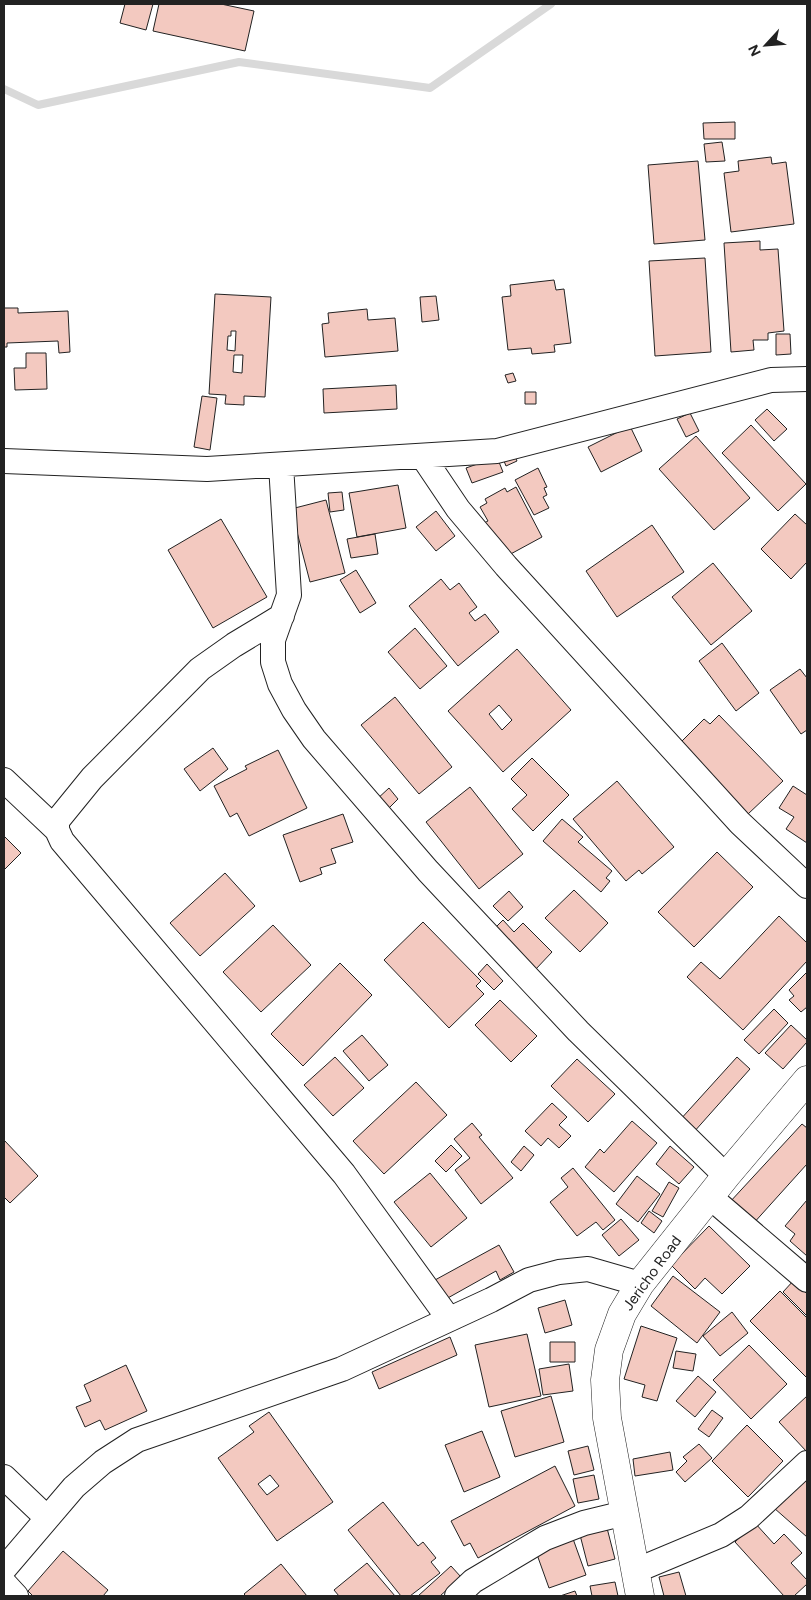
<svg xmlns="http://www.w3.org/2000/svg" width="811" height="1600" viewBox="0 0 811 1600" font-family="Figtree,sans-serif">
  <style>
    .lines { fill: none; stroke-linecap: round; stroke-linejoin: round }
    .stream { stroke: #d9d9d9; stroke-width: 8 }
    .building { fill: #f3c9c0; stroke: #222; fill-rule: evenodd }
    .minor-casing { stroke: #222; stroke-width: 26 }
    .tertiary-casing { stroke: #222; stroke-width: 29 }
    .minor { stroke: #fff; stroke-width: 24 }
    .tertiary { stroke: #fff; stroke-width: 28 }
    .labels { text-anchor: middle; dominant-baseline: central; stroke-width: 4; stroke-linejoin: round; paint-order: stroke }
    .street-label { font-size: 15px; fill: #222; stroke: #fff }
  </style>
  <rect width="100%" height="100%" fill="#fff"/>
  <g class="lines">
    <path class="stream" d="M4,89L38,105L239,62L430,88L551,4"/>
  </g>
  <path class="building" d="M125,4H153L146,30L120,23Z
    M159,4H221L254,11L245,51L153,31Z
    M735,122V139H704L703,123Z
    M722,142L725,161L706,162L704,144Z
    M771,157L772,164L786,162L794,224L731,232L724,173L739,171L738,161Z
    M698,161L705,240L654,244L648,165Z
    M760,241V250L778,249L784,331L768,333V340H753L754,350L731,352L724,243Z
    M705,258L711,352L655,356L649,261Z
    M554,280L556,290L564,289L571,343L554,345L555,352L532,354L531,348L508,350L502,297L511,296L510,285Z
    M215,294L271,297L265,397L244,396V405L225,404L226,395L209,394ZM231,331H236L235,351L227,350L228,336H231ZM234,355H243L242,373L233,372Z
    M436,296L439,320L422,322L420,297Z
    M4,308H18V313L68,311L70,352L59,353L58,341L7,343V347H4Z
    M367,309L368,320L395,318L398,351L325,357L322,324L329,323L328,313Z
    M776,334H790L791,354L776,355Z
    M26,353H46L47,389L15,390L14,368H26Z
    M513,373L516,381L508,383L505,375Z
    M396,385L397,409L324,413L323,389Z
    M525,392H536V404H525Z
    M202,396L217,398L210,450L194,447Z
    M767,409L787,429L774,441L755,420Z
    M690,413L699,431L686,437L677,419Z
    M751,425L806,484L778,511L722,453Z
    M630,426L642,451L601,472L588,447Z
    M696,436L750,498L714,530L659,469Z
    M513,452L517,461L506,466L502,456Z
    M497,457L503,472L472,483L466,468Z
    M538,468L547,487L544,488L547,495L543,497L549,508L534,515L515,480Z
    M398,485L406,528L357,537L349,493Z
    M516,487L542,537L507,556L484,523L488,521L480,507L487,503L485,499L505,488L507,492Z
    M342,492L344,510L330,512L328,493Z
    M326,500L345,573L310,582L291,509Z
    M436,511L455,536L436,551L416,527Z
    M795,514L807,525V562L791,579L761,549Z
    M221,519L267,597L213,628L168,550Z
    M652,525L684,572L617,617L586,571Z
    M375,534L378,554L351,558L347,539Z
    M713,563L752,611L711,645L672,597Z
    M356,570L376,603L360,613L340,580Z
    M441,579L450,590L459,583L477,607L469,613L475,621L485,614L499,632L458,666L409,606Z
    M415,628L447,666L420,689L388,652Z
    M722,643L759,693L736,711L699,661Z
    M517,649L571,710L503,772L448,711ZM499,705L512,720L502,730L489,714Z
    M800,669L807,678V730L801,734L770,690Z
    M395,697L452,767L419,794L361,725Z
    M719,715L783,781L748,814L681,742L704,719L710,724Z
    M213,748L228,769L200,791L184,769Z
    M278,750L307,808L249,836L237,813L230,817L214,786L247,769L245,766Z
    M532,758L569,795L533,831L512,809L527,795L511,779Z
    M617,781L674,847L642,874L639,870L626,881L573,819Z
    M793,786L807,795V843L786,829L794,817L779,808Z
    M470,787L523,854L479,889L426,822Z
    M389,788L398,799L386,811L376,800Z
    M343,814L353,842L331,849L336,863L320,868L322,874L300,882L283,835Z
    M562,819L583,837L578,842L612,871L606,878L610,881L601,892L543,841Z
    M4,836L21,853L4,870Z
    M717,852L753,887L694,947L658,912Z
    M225,873L255,906L200,956L170,923Z
    M574,890L608,923L580,952L545,918Z
    M509,891L523,907L508,921L493,906Z
    M779,916L807,943V961L743,1030L687,977L701,962L720,979Z
    M503,920L514,932L523,923L552,952L535,970L494,929Z
    M423,922L481,981L476,986L484,994L449,1028L384,960Z
    M273,925L311,965L261,1012L223,972Z
    M340,963L372,995L303,1066L271,1034Z
    M487,964L503,981L494,990L478,974Z
    M807,972V1007L801,1012L789,1000L794,996L789,990Z
    M500,1000L537,1036L511,1062L475,1025Z
    M774,1009L788,1023L759,1054L744,1040Z
    M791,1025L807,1040V1042L783,1069L765,1053Z
    M362,1035L388,1065L369,1081L343,1051Z
    M335,1057L364,1088L333,1116L304,1085Z
    M737,1057L750,1069L693,1133L679,1121Z
    M577,1059L615,1094L588,1122L551,1086Z
    M416,1082L447,1115L384,1174L353,1141Z
    M552,1103L567,1117L559,1125L571,1136L559,1148L548,1138L541,1146L525,1131Z
    M632,1121L657,1143L614,1192L585,1167L600,1149L604,1153Z
    M472,1123L482,1135L479,1137L513,1178L481,1204L455,1170L470,1158L454,1139Z
    M802,1124L807,1128V1164L752,1225L729,1203Z
    M4,1140L38,1176L10,1203L4,1197Z
    M451,1145L462,1156L446,1172L435,1161Z
    M524,1146L534,1155L521,1171L511,1162Z
    M670,1146L694,1167L679,1184L656,1164Z
    M573,1168L615,1220L603,1230L596,1222L577,1236L550,1202L568,1187L561,1178Z
    M430,1173L467,1218L431,1247L394,1202Z
    M637,1176L660,1194L638,1222L616,1204Z
    M669,1182L679,1188L663,1217L652,1211Z
    M807,1200V1256L790,1241L795,1234L785,1226Z
    M649,1211L662,1221L654,1233L641,1223Z
    M621,1219L639,1240L619,1256L602,1235Z
    M709,1226L750,1266L722,1294L705,1278L695,1289L671,1265Z
    M499,1245L514,1272L500,1280L496,1271L446,1299L435,1280Z
    M673,1276L720,1312L697,1343L651,1306Z
    M794,1280L807,1294V1316L783,1292Z
    M780,1291L807,1318V1378L750,1321Z
    M565,1300L572,1325L545,1333L538,1308Z
    M732,1312L748,1333L720,1356L703,1336Z
    M641,1326L677,1338L657,1401L642,1397L645,1385L624,1379Z
    M527,1334L541,1396L489,1407L475,1345Z
    M450,1337L457,1355L379,1389L372,1372Z
    M550,1342H575V1362H550Z
    M749,1345L787,1384L751,1419L713,1380Z
    M676,1351L696,1354L693,1371L673,1368Z
    M569,1364L573,1391L543,1395L539,1369Z
    M126,1365L147,1411L105,1430L100,1420L85,1427L76,1407L91,1401L84,1385Z
    M698,1376L716,1392L695,1417L676,1401Z
    M551,1396L564,1442L515,1457L501,1411Z
    M807,1396V1452L779,1422Z
    M712,1410L723,1418L709,1437L698,1429Z
    M269,1412L333,1502L277,1541L218,1458L254,1432L249,1426ZM270,1475L279,1486L267,1495L258,1484Z
    M747,1425L783,1461L748,1497L712,1461Z
    M482,1431L500,1477L464,1492L445,1445Z
    M699,1444L712,1458L685,1482L676,1472L687,1461L683,1457Z
    M588,1446L594,1470L574,1475L568,1451Z
    M670,1452L673,1470L635,1476L633,1459Z
    M555,1466L575,1506L478,1558L470,1543L464,1546L451,1521Z
    M594,1475L599,1499L578,1503L573,1479Z
    M801,1477L807,1483V1537L774,1508Z
    M383,1502L418,1546L423,1542L436,1558L431,1562L440,1573L410,1596H401L348,1530Z
    M755,1523L774,1544L784,1534L802,1553L791,1563L807,1580V1584L794,1596H784L735,1542Z
    M607,1528L615,1559L588,1566L580,1535Z
    M572,1536L586,1575L549,1588L535,1549Z
    M63,1551L108,1590L103,1596H33L28,1591Z
    M367,1563L395,1596H339L334,1590Z
    M281,1564L307,1596H246L244,1594Z
    M451,1566L461,1577L440,1596H418Z
    M679,1572L686,1596H664L659,1577Z
    M615,1582L618,1596H592L590,1586Z
    M575,1591L577,1596H560Z"/>
  <g class="lines">
    <defs>
      <path id="minor" d="M423,457L458,509L506,566L740,823L807,886
        M4,461L207,469L497,451L771,380L807,379
        M281,465L289,595L273,640V662L280,684L294,710L314,739L428,871L578,1031L726,1176
        M282,616L234,645L200,669L92,778L57,821V830L62,841L344,1174L449,1319
        M4,780L57,830
        M710,1197L807,1280
        M4,1477L47,1518
        M4,1569L74,1487L103,1462L137,1440L342,1369L491,1300L529,1280L559,1272L588,1269L640,1284
        M635,1571L721,1535L749,1517L807,1463
        M4,1583L16,1596
        M457,1596L473,1581L545,1538L584,1523L625,1513"/>
      <path id="tertiary" d="M640,1596L607,1418L605,1380L609,1350L622,1314L640,1284L726,1176L807,1080"/>
    </defs>
    <use href="#minor" class="minor-casing"/>
    <use href="#tertiary" class="tertiary-casing"/>
    <use href="#minor" class="minor"/>
    <use href="#tertiary" class="tertiary"/>
  </g>
  <g class="labels">
    <g class="street-label">
      <text transform="translate(652 1273) rotate(-54)">Jericho Road</text>
    </g>
  </g>
  <rect width="811" height="1600" fill="none" stroke="#222222" stroke-width="10"/>
  <g transform="translate(766 45) rotate(244)" stroke="#ffffff" stroke-width="4" paint-order="stroke">
  <path d="M0-4L9 19L0 12L-9 19Z" fill="#222222"/>
  <text y="-8" font-size="14" font-weight="bold" text-anchor="middle" fill="#222222">N</text>
  </g>
</svg>
